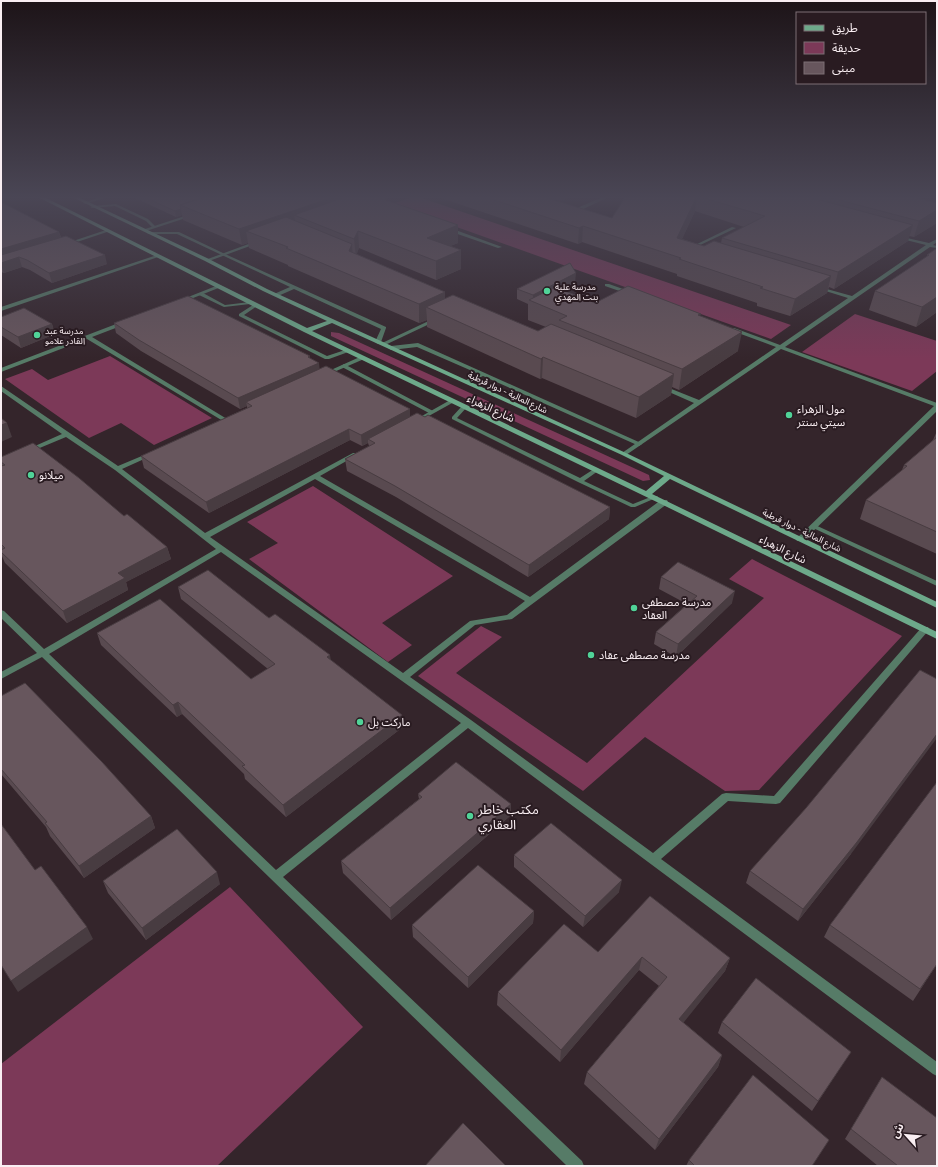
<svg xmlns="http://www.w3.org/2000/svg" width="938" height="1167" viewBox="0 0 938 1167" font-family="'Titillium Web','Noto Sans Arabic',sans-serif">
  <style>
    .green { fill: #7c3958 }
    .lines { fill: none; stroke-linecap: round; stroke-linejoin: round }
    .lane { fill: #567b67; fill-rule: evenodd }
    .street { fill: #567b67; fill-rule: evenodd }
    .secondary { fill: #6da98a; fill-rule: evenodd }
    .wall { fill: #594a50; fill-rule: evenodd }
    .shaded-wall { fill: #483c41 }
    .building { fill: #67565d; stroke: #483c41 }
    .poi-dot { fill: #50d398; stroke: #291b21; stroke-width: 1.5 }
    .labels { text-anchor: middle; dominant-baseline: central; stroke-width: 4; stroke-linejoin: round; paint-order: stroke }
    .far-poi-label { font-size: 9px; fill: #f9eef2; stroke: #291b21; text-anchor: start }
    .far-street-label { font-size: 9px; fill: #f9eef2; stroke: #291b21 }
    .street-label { font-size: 11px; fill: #f9eef2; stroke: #291b21 }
    .poi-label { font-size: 11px; fill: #f9eef2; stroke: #291b21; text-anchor: start }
    .near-poi-label { font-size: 13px; fill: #f9eef2; stroke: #291b21; text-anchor: start }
  </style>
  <rect width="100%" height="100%" fill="#34252b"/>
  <path class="green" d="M416,196L791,325L771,339L392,204Z
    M855,314L937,341V371L912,391L802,352Z
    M331,332L339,333L649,475L650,480L643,481L331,336Z
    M110,356L212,418L154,445L121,423L89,438L5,379L32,369L48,380Z
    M313,486L453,576L382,623L412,645L388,662L249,559L278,543L247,522Z
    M752,559L902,636L759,790L725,791L645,737L583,791L418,676L481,626L502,637L456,673L587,763L764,598L729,579Z
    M230,887L363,1027L217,1166H1V1064Z"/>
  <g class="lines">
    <path class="lane" d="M116,204L148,219L156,227L153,228L146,221L115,206L92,208L90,207L92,206Z
      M148,232H179L225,254L386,327V328L381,342L378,344L375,342L381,329L294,289L278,296H274V294L290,287L177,234H149L147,233Z
      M199,293H203L225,305L250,302L252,303L250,304L224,307L199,295Z
      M253,305L257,306L244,315L327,356L348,349L351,351L329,359H325L239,316V314Z
      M418,343L641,443L642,444L639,446L637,445L483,376L468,383H464V381L479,374L417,347L391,350L388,348L391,346Z
      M344,364L433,411L434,412L433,413H429L342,367L341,366Z
      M464,405L467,407L457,418L580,478L594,469H598L599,470L598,471L584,481L633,504L653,496H657L658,497L635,507H631L578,482L452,419V417L462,406Z
      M813,524L937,581V586L811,527L810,526Z"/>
    <path class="street" d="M104,196H111L85,204L83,203Z
      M386,196H392L374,203L370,202Z
      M605,196H611L579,211L569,208L571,207L577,208Z
      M191,214L195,215L146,231L142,230Z
      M732,227L736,228L696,247V249H691L689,248Z
      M446,228H450L502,247L498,248L446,230Z
      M106,230L110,231L68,245L64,244Z
      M898,236L929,243L937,239V242L933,245L937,246V248L930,247L785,347L937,403V411L803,541H797L796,539L934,406L781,349L626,455H622V453L694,403L660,388V386H664L699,400L776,347L730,330V328H734L780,345L848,298L816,288V286L852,296L926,245L898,238Z
      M257,241L261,242L209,261L205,260Z
      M157,255L161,256L1,311V307Z
      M605,284H609L634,293L631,295L605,286Z
      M216,286L221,287L183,302L178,301Z
      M435,318L440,319L385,345L380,344Z
      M124,321L126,322V324L92,337L227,419V421H223L87,339L1,372V368Z
      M362,356L365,358L364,359L327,375H323L322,374Z
      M1,386L118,466L149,453H153V455L122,469L205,533L353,453H357V455L320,476L530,597L661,500H667L668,502L667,504L512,619L475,625L410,677L471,720L653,853L722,794L726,793L774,796L922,627H928L929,629L928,631L780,803L776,804L728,801L661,859L937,1062V1076L933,1074L468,728L283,877L582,1161L584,1166H567L42,657L1,679V672L37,653L1,618V610L4,611L44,649L216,549L115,470L66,437L30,452H26V450L62,434L1,391ZM315,479L525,601L507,615L470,621L403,673L210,537ZM221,552L461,723L276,870L49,654Z
      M452,399L455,401L454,402L418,422L416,423L413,421Z"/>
    <path class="secondary" d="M36,196H42L307,328L327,321L263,291L205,261L70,196H76L209,259L267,289L626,453L937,602V608L670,479L652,494L937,632V639L661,504L304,332ZM332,323L622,455L664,476L646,491L312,331Z"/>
  </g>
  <path class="wall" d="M131,196H374L458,225V243L450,246L461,250V269L436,280L359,248L356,254L445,292V299L538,331L546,327L528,320V304L517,299V289L575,283L562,290L595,303L700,316L738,351L679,390L672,387L671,395L636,418L542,378L540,379L427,327V320L419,323L288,266V265L249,248L248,243L242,245L183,220L182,215L176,217Z
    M435,196H573L560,201L553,199V200L612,218L626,196H910L937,203V223L914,237L909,236L908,241L834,289L829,287L827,293L790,316L757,306V303L677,276V274L582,242L578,244ZM695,211L744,227L722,238L721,243L704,246L682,239Z
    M1,202L59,232L61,237L107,264L52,283L30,270L22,267L4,273L1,272Z
    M937,248V312L916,327L869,310L875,291L927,257V255Z
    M1,317L52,324L55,334L21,348L1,335Z
    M114,323L310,358L319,369L410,409V416L610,507L609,519L528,577L396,497L347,471L345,459L369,446L368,443L362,446L350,440L209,513L144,468L141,456L247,408V406L240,409L141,351L116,333Z
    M937,431V554L860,519L866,500L902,470L904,465L933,440Z
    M1,457L124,516L167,547L171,559L126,582L128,590L67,623L5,563L1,554Z
    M661,577L732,603L676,657L654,644L656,632L687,604L659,589Z
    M178,587L269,618L331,660L403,727L286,817L245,779L244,774L182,714L177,717L101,645L97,633L251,679L268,669L181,599Z
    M1,696L151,816L155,828L84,878L50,836L46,827L1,774Z
    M418,794L511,804L510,816L391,920L343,873L341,861L419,799Z
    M922,803L937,964L913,1001L824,937L830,925Z
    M851,854L798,921L746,883L750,871Z
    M514,855L619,892L583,927L514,867Z
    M103,881L220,884L146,940L108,893Z
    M534,911L533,923L468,988L413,937L412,925Z
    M598,952L730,958L725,971L683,1022L722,1055L718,1067L655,1150L584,1084L587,1072L659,986L639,970L560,1062L497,1005L498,992Z
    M722,1022L851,1052L844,1062L812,1111L718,1033Z
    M882,1077L937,1166H878L845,1139Z
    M689,1160L812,1166H686Z"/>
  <path class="shaded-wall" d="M337,196H371L294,215L296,226L246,231L248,243L242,245L239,229Z
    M539,196H553V205Z
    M561,196H573L560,201Z
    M697,196L695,211L675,254L677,238Z
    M181,209L182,215L176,217L175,211Z
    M937,210V223L914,237L919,221Z
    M458,225V243L427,255V238Z
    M913,225L908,241L834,289L838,272Z
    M583,226L582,242L578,244L579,228Z
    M358,231L359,248L356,257L354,239Z
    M59,232L62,242L1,259V249Z
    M352,244L353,262L349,251Z
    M461,250V269L436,280V261Z
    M105,255L107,264L52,283L49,273Z
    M19,257L22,267L4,273L1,265V263Z
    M576,273L575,283L537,303L533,302V295Z
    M831,276L827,293L790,316L795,299Z
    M445,292V311L426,307L427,320L419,323V304Z
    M937,297V312L916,327L922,307Z
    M52,324L55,334L21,348L18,337Z
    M742,332L738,351L679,390L682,369Z
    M310,356L311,366L319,363L320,373L246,402L247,406L240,409L238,398Z
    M543,357L542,378L540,379L541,359Z
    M674,374L671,395L636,418L639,397Z
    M410,409V420L368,439V443L362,446L361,435Z
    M7,423L12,437L1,442V425Z
    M349,429L350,440L209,513L206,502Z
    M610,507L609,519L528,577L529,565Z
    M167,547L171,559L126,582L128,590L67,623L63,611L118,573Z
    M735,591L732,603L676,657L678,644Z
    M330,655L332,667L327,657Z
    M178,702L182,714L177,717L173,705Z
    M402,715L403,727L286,817L283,805Z
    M937,734V738L851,854L798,921L803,909Z
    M511,804L510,816L391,920L390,908Z
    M151,816L155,828L84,878L79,866Z
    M217,872L220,884L146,940L142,928Z
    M622,880L619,892L583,927L585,916Z
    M534,911L533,923L468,988V977Z
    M87,927L93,939L18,992L11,981Z
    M642,957L639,970L560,1062L561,1050Z
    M730,958L725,971L676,1032L679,1019Z
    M722,1055L718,1067L655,1150L659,1139Z"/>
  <path class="building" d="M142,196H208L180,205L181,209L175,211Z
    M208,196H337L239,229L180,205Z
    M348,196H374L458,225L427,238L461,250L436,261L358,231L354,239L294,215Z
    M482,196H541L612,218L626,196H805L913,225L838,272L722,238L765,216L697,196L677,238L704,246L714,241L831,276L795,299L760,288L763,287L679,259L681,258L583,226L579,228Z
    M824,196H910L937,203V210L919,221Z
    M1,202L59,232L1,249Z
    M286,217L352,244L349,251L445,292L419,304L286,248L288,247L246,231Z
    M66,236L105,255L49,273L27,260L19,257L1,263V255Z
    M937,248V297L922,307L875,291L929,255H927Z
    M570,263L576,273L533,295L517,289Z
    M628,286L701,314L698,315L742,332L682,369L559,320L567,316L529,300L555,287L595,303Z
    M453,295L538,331L551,324L674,374L639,397L543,357L541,359L426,307Z
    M188,296L310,356L308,357L319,363L238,398L139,340L114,323Z
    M24,308L52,324L18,337L1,327V317Z
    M326,366L410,409L361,435L349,429L206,502L141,456L252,406L246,402Z
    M417,413L425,417L428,415L610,507L529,565L395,486L345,459L375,443L368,439Z
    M1,418L7,423L1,425Z
    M937,437V532L866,500L907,466L904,465Z
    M33,443L79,478L124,516L127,514L167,547L118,573L125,578L63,611L1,552V550L5,548L1,544V466L5,465L1,462V457Z
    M678,562L735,591L678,644L656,632L697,596L661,577Z
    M208,570L269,618L275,614L330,655L327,657L402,715L283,805L242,766L245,765L178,702L173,705L97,633L160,599L251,679L275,664L178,587Z
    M920,670L937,679V734L857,842L803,909L750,871L806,808Z
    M25,683L102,762L151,816L79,866L45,823L47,822L1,769V696Z
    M456,762L511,804L390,908L341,861L422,797L418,794Z
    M937,782V964L920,989L830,925Z
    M551,823L622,880L585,916L514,855Z
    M1,824L35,870L41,866L87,927L11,981L1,965Z
    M177,829L217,872L142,928L103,881Z
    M478,865L534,911L468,977L412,925Z
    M650,896L730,958L679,1019L722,1055L659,1139L587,1072L667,977L642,957L561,1050L498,992L564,924L598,952Z
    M756,978L851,1052L818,1101L722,1022Z
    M753,1075L829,1140L812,1166H695L689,1160Z
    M882,1077L937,1118V1166H898L851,1129Z
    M463,1123L506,1166H425Z"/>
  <linearGradient id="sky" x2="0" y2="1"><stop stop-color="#1d1418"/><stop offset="0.55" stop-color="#4a4655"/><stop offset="1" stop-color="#4a4655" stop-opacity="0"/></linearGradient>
  <rect width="938" height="359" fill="url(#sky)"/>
  <g class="poi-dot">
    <circle cx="547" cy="291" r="4"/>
    <circle cx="37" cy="335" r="4"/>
    <circle cx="789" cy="415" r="4"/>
    <circle cx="31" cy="475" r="4"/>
    <circle cx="634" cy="608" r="4"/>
    <circle cx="591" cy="655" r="4"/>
    <circle cx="360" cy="722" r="4"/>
    <circle cx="470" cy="816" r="4"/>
  </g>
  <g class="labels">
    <g class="far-poi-label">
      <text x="555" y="286">مدرسة علية<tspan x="555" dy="10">بنت المهدي</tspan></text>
      <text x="45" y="330">مدرسة عبد<tspan x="45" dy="10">القادر علامو</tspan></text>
    </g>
    <g class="far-street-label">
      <text transform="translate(508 392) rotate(25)">شارع المالية - دوار قرطبة</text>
      <text transform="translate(802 530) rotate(26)">شارع المالية - دوار قرطبة</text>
    </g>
    <g class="street-label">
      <text transform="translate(491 408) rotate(25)">شارع الزهراء</text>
      <text transform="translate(783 549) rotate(26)">شارع الزهراء</text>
    </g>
    <g class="poi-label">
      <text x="797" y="409">مول الزهراء<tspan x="797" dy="13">سيتي سنتر</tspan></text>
      <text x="39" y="475">ميلانو</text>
      <text x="642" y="602">مدرسة مصطفى<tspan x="642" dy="13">العقاد</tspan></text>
      <text x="599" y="655">مدرسة مصطفى عقاد</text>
      <text x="368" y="722">ماركت بل</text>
    </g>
    <g class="near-poi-label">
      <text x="478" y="809">مكتب خاطر<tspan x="478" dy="15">العقاري</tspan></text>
    </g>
  </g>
  <rect width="938" height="1167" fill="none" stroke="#f9eef2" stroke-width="4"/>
  <rect x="796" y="12" width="130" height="72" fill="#291b21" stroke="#7c6f75"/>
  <rect x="804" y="25" width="20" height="6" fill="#6da98a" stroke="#7c6f75"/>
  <text x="832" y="32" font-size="12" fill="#f9eef2">طريق</text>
  <rect x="804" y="42" width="20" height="12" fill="#7c3958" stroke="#7c6f75"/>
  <text x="832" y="52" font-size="12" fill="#f9eef2">حديقة</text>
  <rect x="804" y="62" width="20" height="12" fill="#67565d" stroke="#7c6f75"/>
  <text x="832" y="72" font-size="12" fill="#f9eef2">مبنى</text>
  <g transform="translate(906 1135) rotate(297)" stroke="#291b21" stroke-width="3" paint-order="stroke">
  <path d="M0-3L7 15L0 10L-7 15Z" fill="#f9eef2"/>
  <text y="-6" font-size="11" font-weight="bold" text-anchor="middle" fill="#f9eef2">ش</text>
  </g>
</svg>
